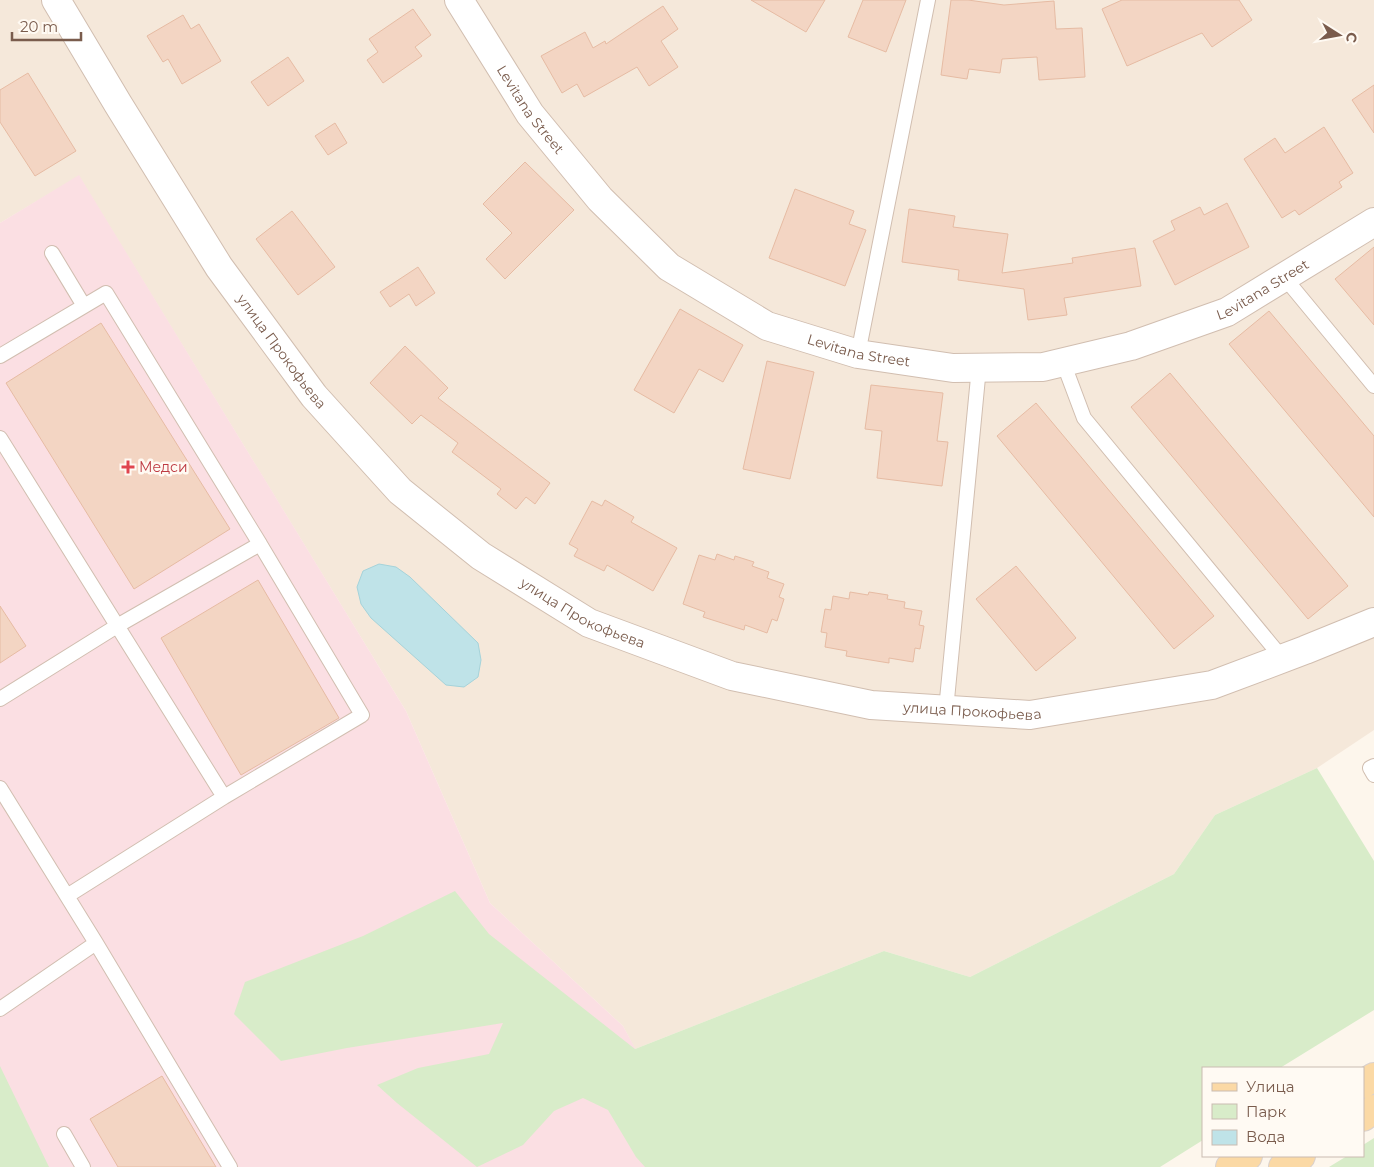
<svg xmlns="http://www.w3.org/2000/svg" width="1374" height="1167" viewBox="0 0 1374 1167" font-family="Montserrat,sans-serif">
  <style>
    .residential { fill: #f5e8da }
    .medical { fill: #fbdfe3 }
    .green { fill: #d8ecc9 }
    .water { fill: #bfe3e8; stroke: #a5d3da }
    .building { fill: #f3d5c3; stroke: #e6bba3 }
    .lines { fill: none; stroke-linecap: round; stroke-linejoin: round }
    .lane-casing { stroke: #d1beb0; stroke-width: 16 }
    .street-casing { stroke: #d1beb0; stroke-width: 30 }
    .primary-casing { stroke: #dad1cd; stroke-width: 30 }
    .lane { stroke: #fff; stroke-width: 14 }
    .street { stroke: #fff; stroke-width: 28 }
    .primary { stroke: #fbd9a5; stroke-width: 28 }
    .health-dot { fill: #e0444e; stroke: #fffaf3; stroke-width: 2 }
    .labels { text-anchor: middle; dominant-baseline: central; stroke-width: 5; stroke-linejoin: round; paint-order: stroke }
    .street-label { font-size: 14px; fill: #7a5c4d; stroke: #fffaf3 }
    .health-label { font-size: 14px; fill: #be3a42; stroke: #fffaf3; text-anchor: start }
  </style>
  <rect width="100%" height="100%" fill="#fdf6ec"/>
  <path class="residential" d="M0,0H1374V730L1317,768L1215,815L1174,874L970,977L884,951L635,1049L623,1026L490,903L406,711L79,176L0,223Z"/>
  <path class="medical" d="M79,175L406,711L490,903L623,1026L700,1167H0V223Z"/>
  <path class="green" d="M1317,768L1374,861V1010L1280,1068H1203V1140L1160,1167H645L636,1157L608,1110L583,1098L554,1111L523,1145L477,1167L397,1103L377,1085L418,1068L489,1054L503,1023L347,1048L281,1061L234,1014L245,982L363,936L455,891L489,934L635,1049L884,951L970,977L1174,874L1215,815Z
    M0,1066L49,1167H0Z
    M1374,1138V1167H1329L1347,1156H1363V1145Z"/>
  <path class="water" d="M379,564L396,567L410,577L478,643L481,660L478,677L464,687L446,685L371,618L361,604L357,587L363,571Z"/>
  <path class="building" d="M751,0H825L806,32Z
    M863,0H906L886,52L848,37Z
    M951,0H968L1004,5L1054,1L1056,29L1082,28L1085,77L1039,80L1037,57L1002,59L1000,73L969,69L967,79L941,75Z
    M1122,0H1239L1252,20L1212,47L1202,33L1127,66L1102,9Z
    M663,6L678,29L661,41L678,67L649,86L637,67L584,97L577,84L562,93L541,56L585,32L593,48L605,41L606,44Z
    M413,9L431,35L415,47L422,56L383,83L367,60L378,52L369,39Z
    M183,15L191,29L199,24L221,61L182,84L168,59L163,62L147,36Z
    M288,57L304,81L268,106L251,82Z
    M28,73L76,151L35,176L0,122V90Z
    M1374,85V133L1352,100Z
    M335,123L347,143L328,155L315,136Z
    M1324,127L1353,173L1339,182L1342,187L1299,215L1295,210L1282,218L1244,159L1275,138L1285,153Z
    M525,162L574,210L505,279L486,259L512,233L483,204Z
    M795,189L854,211L849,224L866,230L845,286L769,258Z
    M1227,203L1249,247L1175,285L1153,241L1175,230L1171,221L1200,207L1204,215Z
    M909,209L955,216L953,227L1008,234L1002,273L1073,263L1072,258L1135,248L1141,286L1064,298L1067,315L1028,320L1024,289L958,280L959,270L902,262Z
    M292,211L335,267L298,295L256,239Z
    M1374,247V325L1335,279Z
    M418,267L435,293L416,306L409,294L390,307L380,292Z
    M680,309L743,345L723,382L699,369L674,413L634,390Z
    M1269,311L1374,436V517L1229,344Z
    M101,323L230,529L134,589L6,383Z
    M405,346L448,388L438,398L550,483L535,504L526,497L516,509L497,494L501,489L452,452L458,443L421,415L412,424L370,383Z
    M767,361L814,372L790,479L743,469Z
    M1170,373L1348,586L1308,619L1131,407Z
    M871,385L943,393L937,441L948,442L942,486L877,478L882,431L865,429Z
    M1036,403L1214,616L1174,649L997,436Z
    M605,500L634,517L631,522L677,548L653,591L607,565L604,571L574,556L578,549L569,544L592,501L602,506Z
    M717,554L734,560L735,556L754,562L752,566L769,572L767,578L784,584L779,597L784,599L777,621L772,619L767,633L745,625L744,630L703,617L705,612L683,604L699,555L715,560Z
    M1016,566L1076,638L1036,671L976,599Z
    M258,580L339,718L241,775L161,638Z
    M850,592L868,595L869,592L888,595L887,599L905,602L904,608L922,611L919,625L924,626L920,649L915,648L913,662L889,658V663L846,656L847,651L825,647L827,633L821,632L825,609L831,610L833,596L849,599Z
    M0,606L26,646L0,663Z
    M162,1076L216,1167H118L90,1119Z"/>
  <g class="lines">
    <defs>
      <path id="lane" d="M52,253L84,306
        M1284,277L1374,386
        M858,354L928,0
        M0,356L106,293L260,544
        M1063,362L1084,418L1283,659
        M0,438L224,797L67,896
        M0,699L117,626L260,544L362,715L224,797
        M946,710L979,367
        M1374,766L1370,768L1374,775
        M0,788L96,943L230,1167
        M0,1009L96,943
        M64,1134L83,1167"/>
      <g id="street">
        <path id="s1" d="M56,0L118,104L219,267L314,396L400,491L481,556L589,623L732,676L871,705L1030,715L1212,685L1305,650L1374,622"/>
        <path id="s2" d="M459,0L530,114L600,199L669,267L767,326L858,354L953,368L1043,367L1131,346L1227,312L1374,222"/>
      </g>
      <path id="primary" d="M1363,1084L1374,1077
        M1363,1117L1374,1109
        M1230,1167L1248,1156
        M1283,1167L1301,1156"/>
    </defs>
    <use href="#lane" class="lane-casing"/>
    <use href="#street" class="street-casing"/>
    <use href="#primary" class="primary-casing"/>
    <use href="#lane" class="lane"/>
    <use href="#street" class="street"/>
    <use href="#primary" class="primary"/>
  </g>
  <path class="health-dot" d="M125.5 459.5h5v5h5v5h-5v5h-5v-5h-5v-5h5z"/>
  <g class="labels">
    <g class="street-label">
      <text stroke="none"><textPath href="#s2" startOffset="131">Levitana Street</textPath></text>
      <text stroke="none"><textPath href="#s2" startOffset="971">Levitana Street</textPath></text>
      <text stroke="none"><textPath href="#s1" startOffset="418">улица Прокофьева</textPath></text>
      <text stroke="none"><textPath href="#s2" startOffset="551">Levitana Street</textPath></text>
      <text stroke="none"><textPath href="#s1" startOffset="822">улица Прокофьева</textPath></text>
      <text stroke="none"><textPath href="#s1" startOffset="1228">улица Прокофьева</textPath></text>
    </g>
    <g class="health-label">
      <text x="139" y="467">Медси</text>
    </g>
  </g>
  <rect x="1202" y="1067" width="162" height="90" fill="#fffaf3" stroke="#cabbb1"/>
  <rect x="1212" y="1083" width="25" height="8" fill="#fbd9a5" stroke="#cabbb1"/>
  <text x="1246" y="1092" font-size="15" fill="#7a5c4d">Улица</text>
  <rect x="1212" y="1104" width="25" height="15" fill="#d8ecc9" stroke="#cabbb1"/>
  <text x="1246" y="1117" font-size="15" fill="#7a5c4d">Парк</text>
  <rect x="1212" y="1130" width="25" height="15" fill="#bfe3e8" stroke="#cabbb1"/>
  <text x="1246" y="1142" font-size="15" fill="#7a5c4d">Вода</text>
  <g transform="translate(1339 35) rotate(101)" stroke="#fffaf3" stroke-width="4" paint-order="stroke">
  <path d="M0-4L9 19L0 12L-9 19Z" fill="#7a5c4d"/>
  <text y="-8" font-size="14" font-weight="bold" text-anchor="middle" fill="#7a5c4d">С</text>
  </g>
  <path d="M12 32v8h69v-8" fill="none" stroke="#7a5c4d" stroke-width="2.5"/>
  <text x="20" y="32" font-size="15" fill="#7a5c4d" stroke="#fffaf3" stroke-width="4" paint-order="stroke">20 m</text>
</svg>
